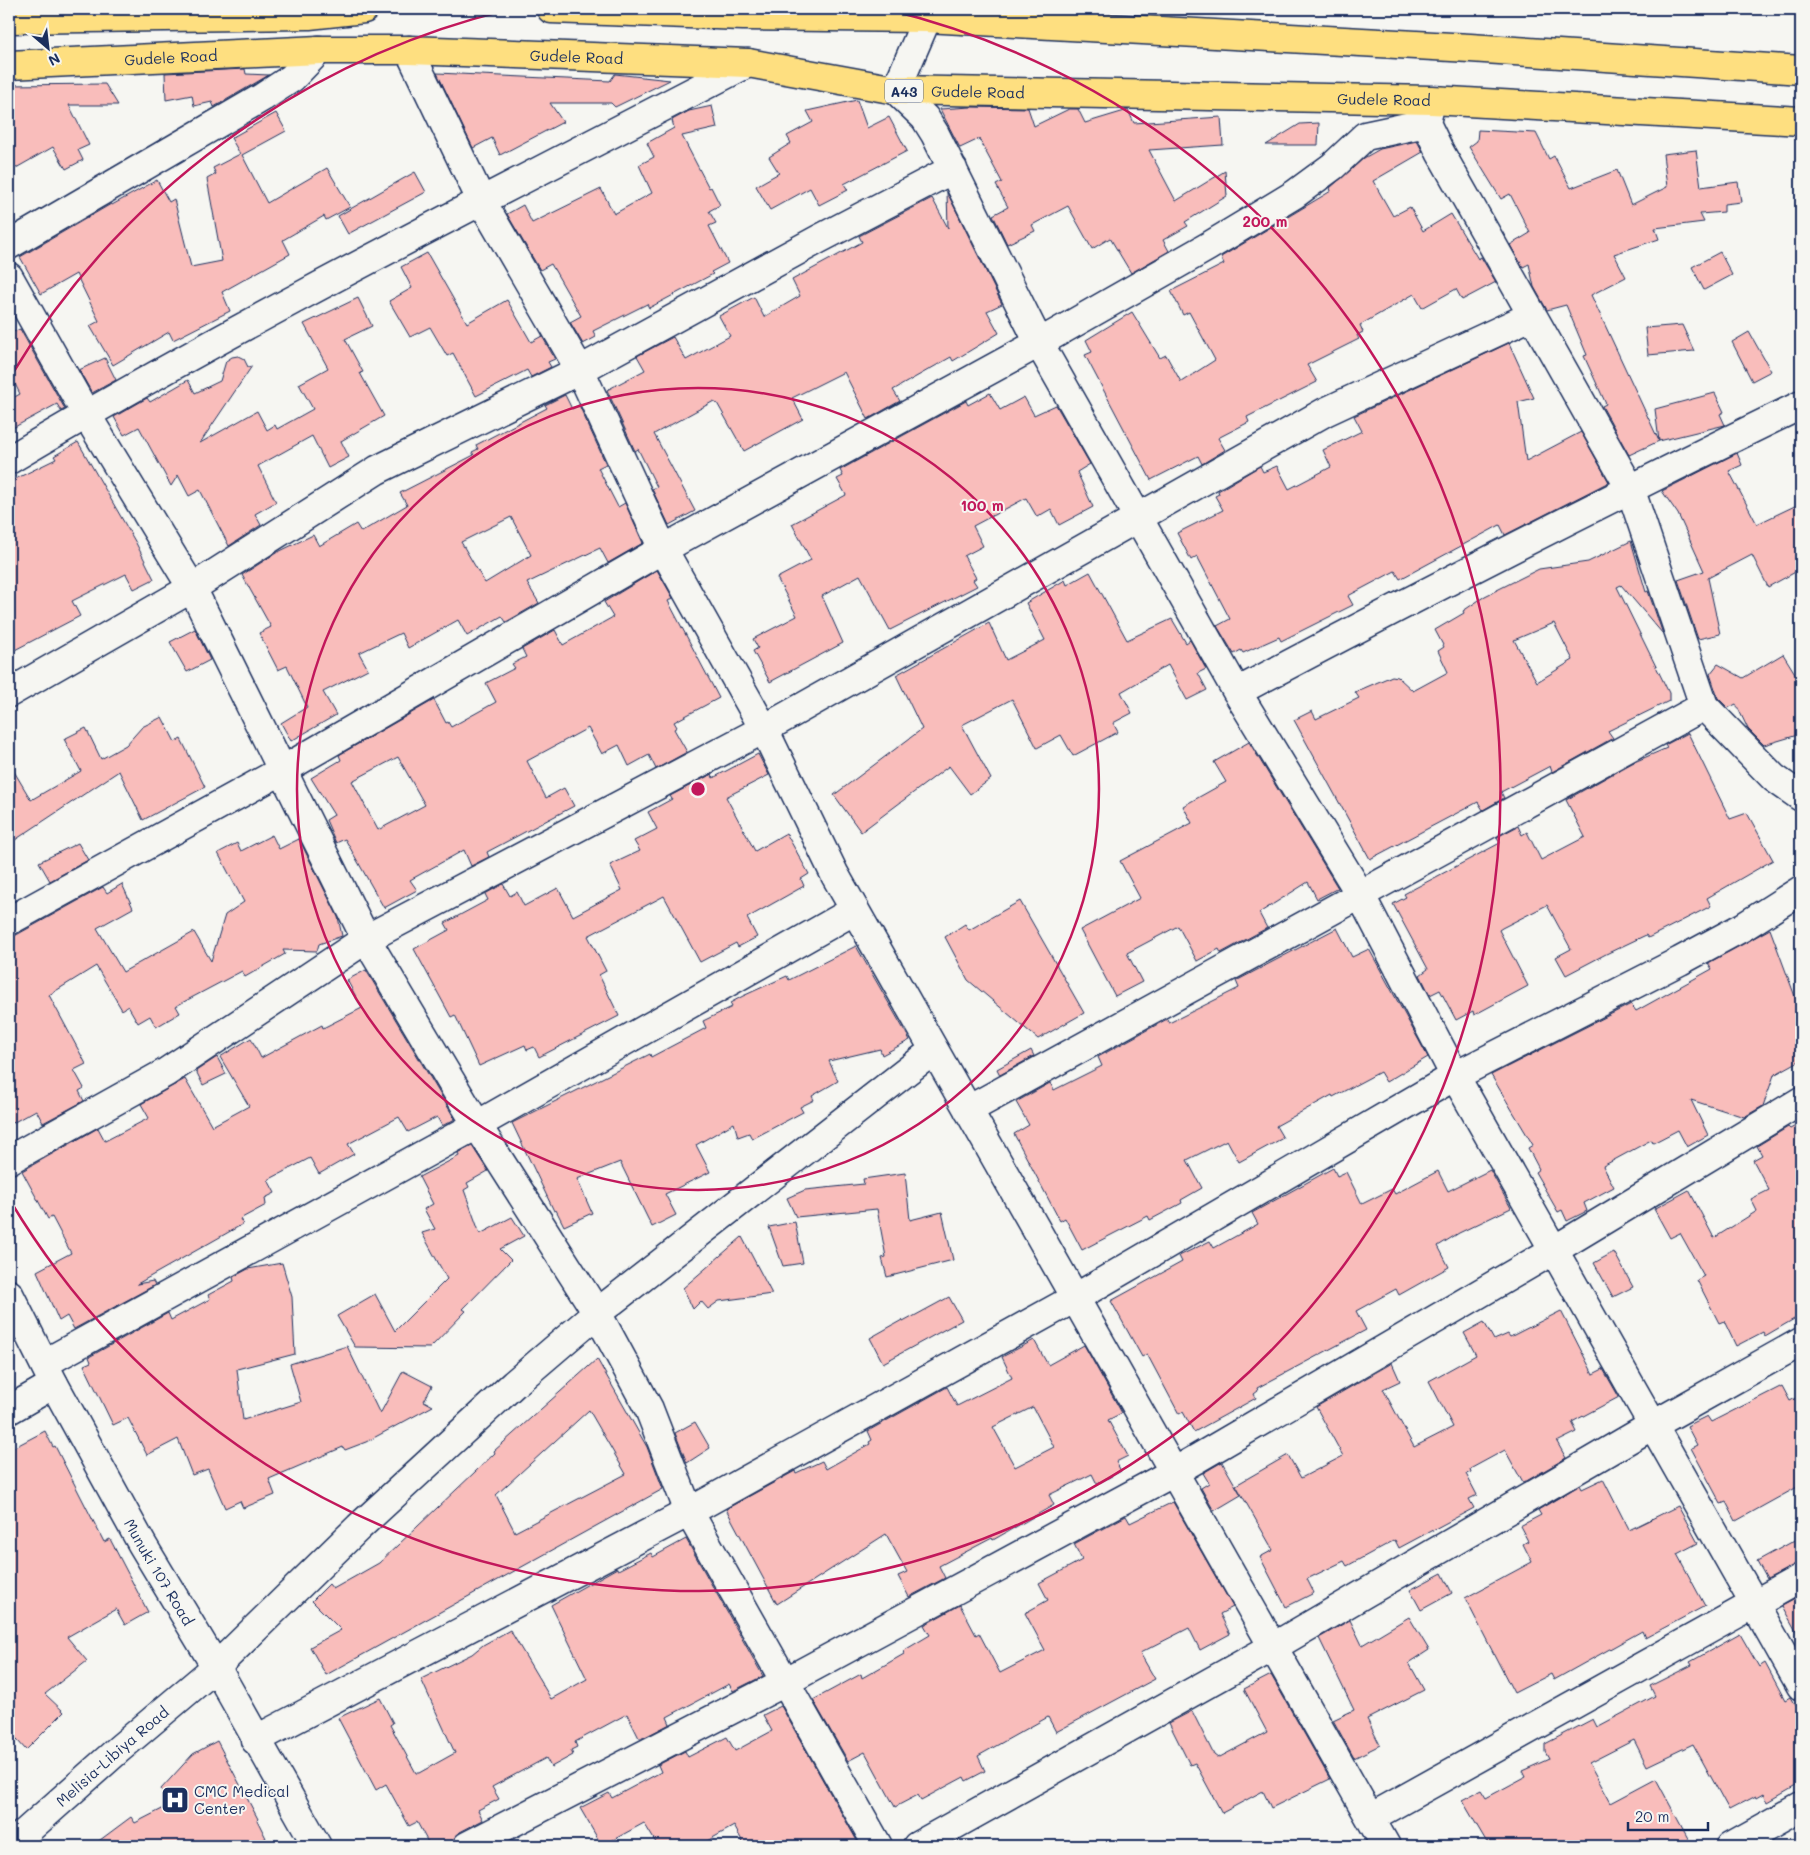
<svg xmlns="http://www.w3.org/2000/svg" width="1810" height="1855" viewBox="0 0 1810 1855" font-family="Mali,sans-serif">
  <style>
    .building { fill: #f9bdbb; stroke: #1b2f5e; fill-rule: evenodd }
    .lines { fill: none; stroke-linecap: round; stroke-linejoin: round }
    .street-casing { stroke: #1b2f5e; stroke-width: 31 }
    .secondary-casing { stroke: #1b2f5e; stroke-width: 31 }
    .highway-casing { stroke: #1b2f5e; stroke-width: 31 }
    .street { stroke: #f6f6f2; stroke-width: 28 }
    .secondary { stroke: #f6f6f2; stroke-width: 28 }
    .highway { stroke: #fedf80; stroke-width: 28 }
    .ring { fill: none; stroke: #c2185b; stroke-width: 2.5 }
    .labels { text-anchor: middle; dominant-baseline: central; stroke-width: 4; stroke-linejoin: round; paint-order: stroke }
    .shield { fill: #f6f6f2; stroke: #5d6b8a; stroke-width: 1 }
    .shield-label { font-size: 14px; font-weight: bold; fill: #1b2f5e }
    .street-label { font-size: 15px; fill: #1b2f5e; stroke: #f6f6f2 }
    .poi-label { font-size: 15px; fill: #1b2f5e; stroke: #f6f6f2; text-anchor: start }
    .centre { fill: #c2185b; stroke: #f6f6f2; stroke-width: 2.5 }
    .ring-label { font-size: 15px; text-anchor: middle; font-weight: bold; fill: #c2185b; stroke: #f6f6f2; stroke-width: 4; stroke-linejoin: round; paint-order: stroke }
  </style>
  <rect width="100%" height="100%" fill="#f6f6f2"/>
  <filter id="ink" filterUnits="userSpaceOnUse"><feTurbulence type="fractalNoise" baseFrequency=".02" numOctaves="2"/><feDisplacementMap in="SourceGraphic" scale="10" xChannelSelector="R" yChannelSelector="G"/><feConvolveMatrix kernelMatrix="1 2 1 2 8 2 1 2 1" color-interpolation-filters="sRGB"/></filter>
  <g filter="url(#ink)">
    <path class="building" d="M245,69L246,74L269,75L214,107L212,102L194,106L192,95L166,100L165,73Z
      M437,73L610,81L615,74L670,80L615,107L611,103H550L563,122L500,155L492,138L473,148Z
      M105,84L118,105H69L89,145L78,150L83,160L66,169L53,147L9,172V85Z
      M857,100L867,128L889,117L907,151L844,184L848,190L819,205L810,188L770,210L756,186L779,173L769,157L791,143L787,136L813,122L807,111Z
      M712,106L717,128L682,136L709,188L711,187L720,205L709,211L716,223L709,226L728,263L711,272L713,274L649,308L647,304L593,331L596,337L583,344L570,322L581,316L551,264L540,270L507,214L523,205L532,223L601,189L614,214L652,193L639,165L654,157L647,143L674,128L672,120L689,111Z
      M971,107L1028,108L1034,126L1069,109H1078L1085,123L1128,110L1134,123L1221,117L1223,145L1149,150L1176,201L1225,171L1227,196L1185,222L1188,226L1163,240L1169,251L1131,273L1110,238L1092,249L1068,206L1032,225L1035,231L1007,244L993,215L1008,207L996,185L1002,182L979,139L960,148L940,109Z
      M276,113L286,131L242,155L267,203L327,168L350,207L326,220L324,216L283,240L290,254L222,292L230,311L173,340L169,332L113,365L90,326L99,321L76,274L41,294L20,257L111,204L112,205L157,180L169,202L174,199L191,267L222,261L207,179L216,174L213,168L240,154L231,138Z
      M1319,123L1318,145H1266L1300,124Z
      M1478,130L1536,133L1549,159L1554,156L1571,188L1617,170L1631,205L1667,187L1663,154L1696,150L1701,187L1738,182L1741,202L1724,204V212L1700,214L1704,222L1655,228L1659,239L1614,254L1626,277L1591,295L1659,441L1655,409L1715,393L1724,412L1720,414L1725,425L1659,441L1629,455L1602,406L1606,404L1584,356L1587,355L1566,305L1547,310L1534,287L1529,264L1523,267L1510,245L1530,233L1510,194L1501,199L1469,147L1477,141Z
      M1417,141L1423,152L1373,181L1393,216L1410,207L1423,231L1451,214L1478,259L1481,257L1496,282L1462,300L1456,289L1422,308L1414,294L1360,325L1363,332L1357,335L1359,339L1307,365L1317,382L1247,417L1249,422L1218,438L1225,450L1202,464L1198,456L1151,480L1085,355L1092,352L1086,340L1132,312L1160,358L1166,355L1181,382L1215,360L1189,312L1183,315L1171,291L1224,264L1221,257L1331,191L1330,188L1364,158L1380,149Z
      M415,172L426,192L348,234L338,216Z
      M947,192L1002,304L987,311L999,333L953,361L951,357L893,390L900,401L868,419L844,372L792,398L803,419L744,451L717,403L716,404L714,401L654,434L695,511L669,525L652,489L657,487L638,449L635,451L607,390L645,370L637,356L673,337L686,360L730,336L719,316L754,297L764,317L800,296L792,280L862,242L859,236L932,198L948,228Z
      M1720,252L1732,275L1704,290L1692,267Z
      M427,253L467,323L507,300L531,342L542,336L555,359L548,362L551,367L531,377L527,370L476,396L453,353L447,356L430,327L410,337L389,301L412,288L401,267Z
      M358,298L372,326L345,339L363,372L360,373L384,416L341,441L349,457L328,468L312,436L258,466L276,502L255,514L261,525L229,546L200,490L189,496L178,475L171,486L139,427L124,435L114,417L147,398L150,402L188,380L195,393L220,381L226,361L232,357L238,356L244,359L248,367L252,366L200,443L257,411L267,430L275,425L277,429L313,409L299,384L328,368L304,324Z
      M1682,325L1694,351L1648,355L1645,328Z
      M20,329L65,409L61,411L57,404L9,430V400L20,394L9,372V334Z
      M1749,332L1771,371L1752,381L1732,342Z
      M1509,343L1534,398L1518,402L1526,461L1581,432L1609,482L1505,535L1500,525L1400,579L1395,571L1348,596L1353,605L1281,641L1279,637L1243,653L1241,650L1234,654L1217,626L1230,619L1197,556L1191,560L1177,533L1223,510L1215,496L1219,494L1218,491L1260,466L1263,472L1277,466L1289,489L1331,467L1323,450L1362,431L1354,416Z
      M105,358L116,380L92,393L79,370Z
      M990,393L1000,410L1024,397L1034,415L1056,405L1090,464L1077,472L1093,507L1059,525L1051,509L1037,517L1026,498L973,526L983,546L964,556L976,578L973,580L977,586L890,630L860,575L822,596L843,643L770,682L753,651L758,648L753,639L797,616L777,578L811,560L792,524L846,495L837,479L843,476L840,470L966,401L968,405Z
      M565,395L572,409L579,405L606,464L598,468L618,507L625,503L643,543L608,563L600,548L527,583L539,603L506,622L502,616L467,636L458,620L408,648L401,633L359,653L368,669L323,692L336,715L291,741L281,723L307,707L287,666L278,670L259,633L271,627L242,575L276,553L313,535L319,546L356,524L361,532L407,505L400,493L474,455L472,452L478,449L476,445L547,408L545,405ZM511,517L531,555L485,583L461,542Z
      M78,442L136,543L154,579L134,589L126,574L72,601L80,616L9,653V482L56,459L54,456Z
      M1737,453L1742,465L1729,471L1757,524L1801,503V569L1768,587L1752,555L1708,578L1720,634L1698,639L1678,580L1704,571L1678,514L1662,491Z
      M1631,541L1646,592L1648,591L1663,634L1621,585L1617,587L1669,693V701L1608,731L1613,738L1552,772L1550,766L1501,792L1504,798L1483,810L1478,802L1370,859L1294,720L1312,711L1316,719L1359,698L1355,692L1392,676L1398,677L1413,691L1448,672L1438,651L1444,647L1435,630L1464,613L1463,611L1485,596L1539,569L1588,562ZM1554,623L1573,660L1537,682L1514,640Z
      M657,570L673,598L668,601L719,698L674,722L677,727L674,729L687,752L656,769L649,755L629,766L619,745L602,754L588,728L527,761L546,798L564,788L574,806L487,852L489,857L471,866L464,850L410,880L417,890L384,908L345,839L336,843L326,820L334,815L311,778L341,760L339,755L434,700L446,723L448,722L451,727L496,702L486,683L515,668L512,664L526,657L522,649L555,630L563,645L613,617L604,602ZM398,757L425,805L378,830L352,781Z
      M1090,572L1127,640L1172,619L1186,643L1190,640L1206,669L1198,673L1207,690L1187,700L1168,665L1121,692L1132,713L1113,723L1118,732L1073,756L1061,735L1037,748L1012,699L962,725L991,779L970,794L949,766L861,832L834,795L922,729L896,675L989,623L1006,660L1045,640L1026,603L1065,580L1067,585Z
      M195,629L210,660L187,672L170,642Z
      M1783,654L1801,683V734L1764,745L1748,729L1736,704L1728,708L1718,698L1710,674L1718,664L1743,678Z
      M162,717L175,742L181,739L205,787L143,820L119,771L9,844V763L31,800L81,771L64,739L86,728L101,759L126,745L142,727Z
      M1688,733L1730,819L1747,813L1773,860L1707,898L1711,906L1648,938L1646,935L1606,954L1566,975L1556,957L1571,949L1547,905L1502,928L1499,930L1528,986L1474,1015L1473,1011L1456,1020L1440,990L1430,995L1420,975L1428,969L1393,904L1406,897L1404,894L1500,843L1497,837L1518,826L1522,835L1527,832L1541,860L1585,837L1566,800L1632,763L1667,748L1665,745Z
      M1249,742L1338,888L1317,899L1308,882L1259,913L1267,928L1221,953L1219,949L1197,961L1178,926L1127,953L1142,982L1115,996L1080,930L1140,898L1120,861L1192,823L1183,806L1226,782L1214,762Z
      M758,754L769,775L726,797L755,851L786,833L809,874L801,879L804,886L747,918L757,937L738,947L736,943L700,962L664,896L588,936L606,971L599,975L619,1016L539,1057L534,1047L527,1050L525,1045L479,1066L455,1015L451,1017L414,949L449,930L445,923L488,900L485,894L503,884L510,896L517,892L524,906L558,888L573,916L622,890L610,865L640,851L634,841L657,829L648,812L672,799L670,796L712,774L713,778Z
      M272,835L279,849L299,839L338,917L342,936L319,944L317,951L283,950L285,954L245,977L242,971L176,1006L180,1013L156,1027L150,1016L138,1023L128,1006L122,1010L96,966L49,995L86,1064L74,1070L84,1088L79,1091L84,1101L43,1123L36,1110L9,1125V939L103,887L107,893L122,884L133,908L97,928L123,972L194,932L211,961L225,915L244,902L218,853L237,843L241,851Z
      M78,843L88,860L50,881L39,862Z
      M1020,901L1084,1013L1038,1039L968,980L945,937L965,924L969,930Z
      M1337,928L1352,957L1369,949L1428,1057L1386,1082L1380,1072L1333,1097L1332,1095L1276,1126L1283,1138L1239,1162L1227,1140L1187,1160L1202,1188L1181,1200L1182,1203L1150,1220L1148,1216L1082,1250L1065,1218L1060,1221L1014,1134L1029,1125L1016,1102L1050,1083L1054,1090L1102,1066L1098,1057L1167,1019L1169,1023L1239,988L1236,981Z
      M1770,929L1796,999L1801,996V1060L1774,1075L1763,1106L1744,1117L1691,1100L1708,1135L1687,1147L1678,1130L1653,1143L1651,1140L1603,1166L1614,1187L1584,1203L1587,1211L1567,1221L1562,1210L1558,1212L1535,1172L1539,1169L1528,1148L1533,1145L1491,1075L1631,1004L1636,1011L1712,969L1708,963Z
      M856,946L910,1040L882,1055L880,1049L829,1061L838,1081L812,1096L814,1100L800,1107L803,1112L752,1139L749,1133L738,1137L734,1123L696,1145L710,1172L665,1194L676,1215L652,1227L620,1162L577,1179L592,1213L564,1226L556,1210L554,1211L512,1123L650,1054L651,1057L706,1028L703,1021L732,1007L730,1003L743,996L787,976L789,980Z
      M366,970L455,1119L442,1126L437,1117L408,1132L399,1117L348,1144L354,1154L319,1174L310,1158L268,1180L275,1193L265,1198L266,1205L240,1219L243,1224L137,1284L153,1281L155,1285L74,1329L67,1316L59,1321L37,1271L71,1253L52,1217L48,1219L22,1171L98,1128L105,1141L149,1118L141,1104L185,1079L212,1126L249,1106L220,1057L251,1038L261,1058L322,1025L323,1028L362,1008L347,980Z
      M1031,1050L1034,1056L1000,1075L997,1069Z
      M217,1057L226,1074L203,1085L196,1071Z
      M1801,1123V1315L1765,1336L1763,1332L1736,1346L1724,1321L1719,1323L1697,1280L1704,1276L1680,1233L1670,1238L1654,1209L1689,1190L1714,1238L1757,1211L1751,1199L1769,1190L1753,1160L1762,1155L1757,1146L1788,1127L1790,1129Z
      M472,1146L488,1171L467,1183L469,1187L464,1190L480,1234L512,1217L524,1236L500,1249L511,1260L463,1309L466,1311L430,1348L355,1347L337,1316L375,1294L395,1331L447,1279L422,1233L435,1229L424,1209L433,1204L419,1177L459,1156L458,1153Z
      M1333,1168L1337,1176L1346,1172L1362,1204L1392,1189L1395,1194L1438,1171L1448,1191L1490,1170L1511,1208L1459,1233L1438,1246L1449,1267L1399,1295L1396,1289L1356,1311L1366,1330L1257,1388L1258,1391L1254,1394L1256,1398L1194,1432L1183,1412L1179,1414L1147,1354L1142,1357L1111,1301L1182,1262L1179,1256L1210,1241L1214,1248L1258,1224L1252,1213Z
      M905,1173L910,1220L942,1212L953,1260L887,1277L882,1258L886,1257L877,1209L796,1217L787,1198L805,1190L864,1184L863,1179Z
      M795,1222L803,1263L783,1266L769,1227Z
      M742,1237L772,1294L719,1301L708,1309L701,1301L693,1309L683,1288Z
      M1614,1252L1633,1287L1613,1297L1594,1263Z
      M282,1263L292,1297L295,1354L237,1369L243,1420L301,1402L290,1364L347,1346L380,1414L403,1371L432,1386L424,1401L433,1406L366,1442L345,1450L343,1447L269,1479L275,1495L243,1508L240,1501L225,1508L208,1469L192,1475L178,1439L147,1455L128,1418L113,1425L84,1365L91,1362L89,1357L168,1313L171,1320L210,1299L208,1295L234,1281L233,1277L248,1269Z
      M949,1297L962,1320L883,1363L870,1338L902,1320L903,1322Z
      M1561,1311L1593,1374L1603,1369L1619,1397L1572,1422L1577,1432L1557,1442L1566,1458L1523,1483L1505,1450L1470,1469L1471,1472L1466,1474L1477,1495L1469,1499L1474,1508L1399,1548L1395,1540L1347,1566L1344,1561L1307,1579L1314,1593L1286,1607L1260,1557L1273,1550L1236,1485L1288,1455L1301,1478L1343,1456L1316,1407L1392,1363L1400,1381L1383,1389L1414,1447L1453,1427L1429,1381L1476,1355L1464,1333L1484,1322L1494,1340L1508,1334L1510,1337Z
      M1034,1340L1048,1365L1084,1345L1122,1413L1108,1420L1128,1456L1116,1462L1121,1471L1097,1484L1092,1474L1049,1495L1054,1505L993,1540L992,1538L939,1566L945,1578L909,1597L898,1576L907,1572L886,1534L777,1604L726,1509L795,1471L796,1473L822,1461L826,1469L870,1444L869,1442L872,1440L868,1431L947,1387L957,1406L1012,1378L1002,1357ZM1033,1407L1054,1447L1015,1467L993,1427Z
      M597,1359L647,1447L663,1489L326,1675L310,1647L341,1630L312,1601L329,1584L333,1589L379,1563L495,1453L494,1451ZM589,1410L626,1474L515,1532L496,1495Z
      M1782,1386L1790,1401L1801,1395V1485L1736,1521L1726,1502L1721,1504L1691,1448L1697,1445L1687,1426L1707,1416L1711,1422Z
      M695,1422L710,1448L687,1463L675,1433Z
      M45,1431L53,1447L55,1446L104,1542L110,1539L148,1612L125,1625L116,1609L67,1637L87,1661L45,1694L64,1712L26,1750L9,1731V1450Z
      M1222,1462L1241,1495L1214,1511L1201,1488L1209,1483L1203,1473Z
      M1603,1479L1629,1530L1678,1506L1698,1543L1677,1554L1705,1606L1645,1638L1642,1631L1554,1680L1551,1674L1514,1693L1465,1598L1532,1562L1523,1544L1528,1541L1520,1526L1541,1515L1538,1510L1580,1485L1582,1489Z
      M1173,1502L1233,1607L1220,1614L1230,1634L1200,1650L1189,1628L1140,1653L1155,1679L1056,1732L1048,1717L978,1756L985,1771L966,1781L964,1777L921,1800L918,1795L895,1807L865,1752L848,1761L813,1700L861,1674L862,1678L904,1654L903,1651L930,1635L924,1625L960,1605L976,1635L979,1633L1000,1673L1045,1650L1025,1613L1048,1600L1039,1583L1082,1560L1074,1544L1126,1516L1130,1523Z
      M1801,1537V1562L1767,1579L1757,1561Z
      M686,1539L763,1676L733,1691L729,1684L667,1717L670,1724L643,1738H639L627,1714L575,1742L577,1747L571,1750L573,1755L551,1767L546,1758L492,1787L499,1799L478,1810L483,1820L460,1832L453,1841L443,1846H430L417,1822L409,1826L386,1784L376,1790L338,1718L380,1698L393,1723L390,1725L416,1773H419L455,1753L421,1679L472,1654L483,1645L510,1630L551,1699L587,1679L551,1605L617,1568L618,1570L651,1553L653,1557Z
      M1442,1573L1452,1593L1421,1610L1410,1590Z
      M1801,1596V1640L1782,1606Z
      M1409,1617L1429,1650L1409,1663L1424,1690L1367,1719L1380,1745L1354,1758L1333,1720L1354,1710L1319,1638L1350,1620L1362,1645Z
      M1740,1634L1759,1667L1765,1663L1785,1700L1790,1697L1801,1716V1783L1768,1802L1764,1794L1757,1798L1756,1796L1729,1810L1693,1744L1647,1766L1634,1740L1589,1763L1611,1803L1656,1779L1692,1846H1489L1462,1800L1481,1790L1486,1798L1525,1777L1522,1771L1549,1759L1545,1752V1744L1593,1719L1597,1727L1655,1696L1650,1686L1692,1665L1690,1662Z
      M1271,1675L1330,1779L1271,1808L1263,1791L1222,1813L1195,1763L1190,1765L1169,1723L1192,1711L1214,1755L1218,1758L1267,1732L1244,1689Z
      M781,1706L860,1846H745L734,1826L698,1846H658L644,1823L602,1846L580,1808L609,1793L612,1798L661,1772L658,1765L685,1751L688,1757L727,1737L735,1751L772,1731L763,1715Z
      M217,1741L258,1819L257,1820L266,1838L262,1840L266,1846H92L131,1817L135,1823L170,1805L161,1789L193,1754Z"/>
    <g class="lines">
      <defs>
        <path id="street" d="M931,9L896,90L925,118L935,134L1039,343L1237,692L1360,894L1455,1076L1801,1686
          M409,50L481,200L580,370L663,549L764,729L835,875L1386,1846
          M1430,106L1426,123L1440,152L1630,488L1704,706L1774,778L1801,797
          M9,245L263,97L292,78L319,50
          M9,277L86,414L192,588L366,939L477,1125L597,1313L649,1409L689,1512L878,1846
          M9,460C249,317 500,192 748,63
          M1237,692C1423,593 1611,497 1801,405
          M9,693L192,588L377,470L580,370L819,239L953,169
          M9,921L281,771L663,549L1039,343L1209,246L1295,194L1333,166L1365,136L1426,123
          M968,1110L1704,706
          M9,1160L165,1073L366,939L764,729L1325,412L1531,316
          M45,1363L477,1125L855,910
          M9,1410L54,1384
          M216,1667L359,1527L514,1384L597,1313L934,1050
          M255,1740L689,1512L1075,1298L1455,1076L1680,961L1743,927L1801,890
          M1370,1818L1801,1578
          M467,1846L785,1682L1174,1472L1554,1250L1801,1101
          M917,1846L1273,1647L1653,1425L1801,1342
          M1731,1846L1801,1807"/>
        <g id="secondary">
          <path id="s1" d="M9,1294L54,1384L142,1544L216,1667L317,1846"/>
          <path id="s2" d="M10,1846L119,1749L216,1667"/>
        </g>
        <g id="highway">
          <path d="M551,9L743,16L926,18L1470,48L1801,70"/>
          <path d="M9,19L309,15L364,9"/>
          <path id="s3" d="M9,65L319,50H409L748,63L896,90L1432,100L1801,121"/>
        </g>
      </defs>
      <use href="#street" class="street-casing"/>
      <use href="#secondary" class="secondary-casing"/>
      <use href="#highway" class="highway-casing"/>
      <use href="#street" class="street"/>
      <use href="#secondary" class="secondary"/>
      <use href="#highway" class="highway"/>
    </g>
  </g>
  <g class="ring">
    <circle cx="698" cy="789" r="401"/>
    <path d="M11 376A802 802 0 0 1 511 9M885 9A802 802 0 1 1 11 1202"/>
  </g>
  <defs>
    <symbol id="hospital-square" viewBox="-11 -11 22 22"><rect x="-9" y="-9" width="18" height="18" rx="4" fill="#1b2f5e" stroke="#f6f6f2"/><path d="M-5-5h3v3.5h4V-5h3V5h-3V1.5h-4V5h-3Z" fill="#fff"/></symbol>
  </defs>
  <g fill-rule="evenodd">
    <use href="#hospital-square" x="159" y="1784" width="32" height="32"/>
  </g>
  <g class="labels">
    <rect class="shield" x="885" y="79.5" width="38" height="23" rx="4"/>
    <g class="shield-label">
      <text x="904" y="91">A43</text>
    </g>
    <g class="street-label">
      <text stroke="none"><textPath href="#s3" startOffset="568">Gudele Road</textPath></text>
      <text stroke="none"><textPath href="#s3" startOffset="162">Gudele Road</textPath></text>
      <text stroke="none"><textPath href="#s3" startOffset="972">Gudele Road</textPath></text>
      <text stroke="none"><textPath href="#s3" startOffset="1378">Gudele Road</textPath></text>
      <text stroke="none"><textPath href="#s1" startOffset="316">Munuki 107 Road</textPath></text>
      <text stroke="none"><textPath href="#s2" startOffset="136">Melisia-Libiya Road</textPath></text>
    </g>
    <g class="poi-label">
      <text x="194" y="1791">CMC Medical<tspan x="194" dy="17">Center</tspan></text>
    </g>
  </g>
  <circle cx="698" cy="789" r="8" class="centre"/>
  <g class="ring-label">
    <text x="1265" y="227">200 m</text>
    <text x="982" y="511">100 m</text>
  </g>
  <rect width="1810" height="1855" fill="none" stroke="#f6f6f2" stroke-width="30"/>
  <rect x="15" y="15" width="1780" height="1825" fill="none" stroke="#1b2f5e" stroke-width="2" filter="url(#ink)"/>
  <g transform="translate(48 48) rotate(152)" stroke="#f6f6f2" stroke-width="4" paint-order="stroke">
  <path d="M0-4L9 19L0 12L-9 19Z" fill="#1b2f5e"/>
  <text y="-8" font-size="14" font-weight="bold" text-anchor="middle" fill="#1b2f5e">N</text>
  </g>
  <path d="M1628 1822v8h80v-8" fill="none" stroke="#1b2f5e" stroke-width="2.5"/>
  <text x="1635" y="1822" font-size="15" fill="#1b2f5e" stroke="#f6f6f2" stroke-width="4" paint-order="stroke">20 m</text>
</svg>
